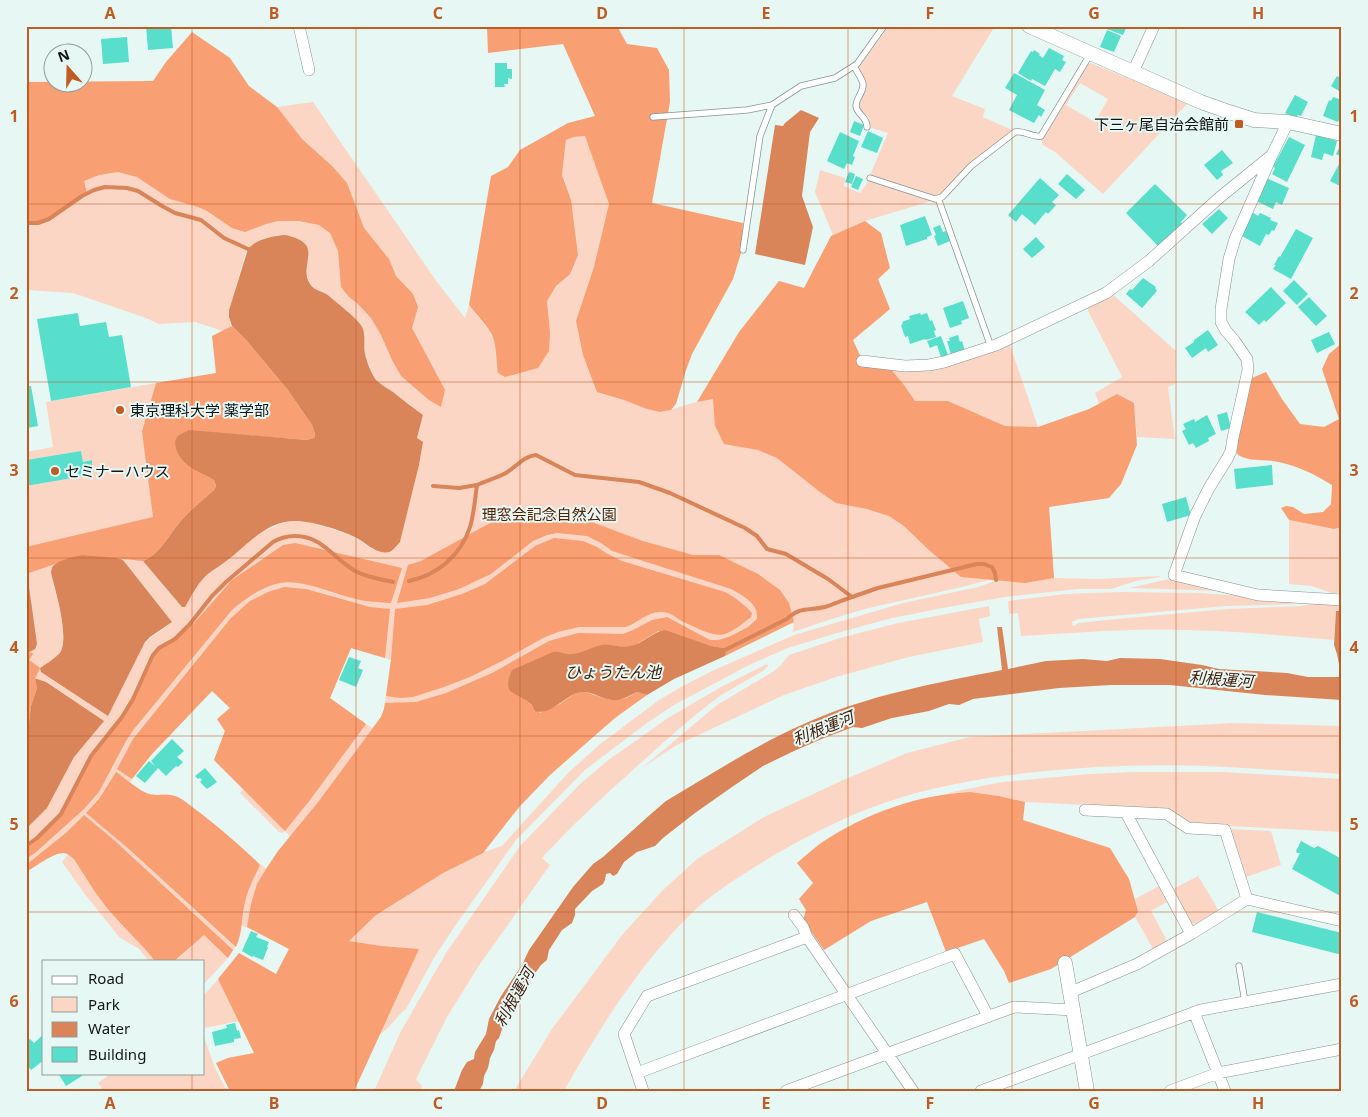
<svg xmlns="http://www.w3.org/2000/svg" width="1368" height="1117" viewBox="0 0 1368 1117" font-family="'Noto Sans','Noto Sans JP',sans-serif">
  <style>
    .green { fill: #fcd6c5; fill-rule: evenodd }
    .forest { fill: #f89f73 }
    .water { fill: #da8459 }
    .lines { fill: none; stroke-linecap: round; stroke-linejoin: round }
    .stream { stroke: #da8459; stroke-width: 4 }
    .building { fill: #57dfcc }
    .service-casing { stroke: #869491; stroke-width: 7 }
    .minor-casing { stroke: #869491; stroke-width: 12 }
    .tertiary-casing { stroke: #869491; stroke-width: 15 }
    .service { stroke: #fff; stroke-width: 5.5 }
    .minor { stroke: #fff; stroke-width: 11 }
    .tertiary { stroke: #fff; stroke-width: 14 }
    .grid { fill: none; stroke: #bf5c24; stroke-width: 1; stroke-opacity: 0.55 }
    .poi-dot { fill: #bf5c24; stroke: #e7f7f4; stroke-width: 2 }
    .labels { text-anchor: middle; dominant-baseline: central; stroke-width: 4; stroke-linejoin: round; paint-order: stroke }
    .poi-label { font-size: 15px; fill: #101615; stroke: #e7f7f4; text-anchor: start }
    .park-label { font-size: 15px; fill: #541e00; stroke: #e7f7f4 }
    .water-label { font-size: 16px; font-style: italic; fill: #43200e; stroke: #e7f7f4 }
    .neatline { fill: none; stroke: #bf5c24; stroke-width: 2 }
    .grid-label { font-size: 16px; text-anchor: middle; font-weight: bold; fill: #bf5c24 }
  </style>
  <rect width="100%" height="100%" fill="#e7f7f4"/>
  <path class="green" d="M889,26H995L952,96L985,109L983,117L1012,130L971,162L940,196L937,197L870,175L888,133L869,127V118L861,110L859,107L865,89L859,69L860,66Z
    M1091,63L1188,103L1103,194L1055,152L1043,145L1041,140L1063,104L1086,65ZM1080,83L1108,99L1095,122L1066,105Z
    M26,82H82L209,116L313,102L437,282L465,318L469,305L489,330L492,337L571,200L562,175L566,140L574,137L586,136L609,204L607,214L660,412C681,408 700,398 720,399L831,371L913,368L1009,342L1038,427L1005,426L948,401H915L869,415L1049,506L1054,578L1099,579L1159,576L1160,577L1136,581L1111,589H1078L1005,597L948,607L892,618L837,633L788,648L749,665L674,705L647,723L585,770L516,840L455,926L434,958L406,1009C396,1016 391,1028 380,1034L354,1091H230L216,1063L228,1058L254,1053L239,1021L205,1028L204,995L230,966L239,953L276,974L289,949L247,927L242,926C240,950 219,967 204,984V961H149L139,949L119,937L84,893L62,862L68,854C54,850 37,865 26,872V829L47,808L74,757L79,749L37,688L31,706L26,729V654L31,652L29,587L26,586V486L84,476L83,466L92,465L91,460L83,462L81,451L26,460V452L53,447L46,402L156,383L142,430L287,389L143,561L181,606L184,607L201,581L209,572L225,562L260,532L286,522L297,521L310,522L342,532L356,538L373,549L392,551L400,542L419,465L423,442L417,439L423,415L378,382L372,374L365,354L364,335L361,325L327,295L315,289L310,284L307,276L306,266L309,257L285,235L274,236L263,239L246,252L229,310C228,321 233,323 229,333L195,322L159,324L146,318L73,293L26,290ZM123,560L172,622L145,642L108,715L40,668C46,664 54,659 59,654C71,641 55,590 51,573ZM989,580L995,581L978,587L903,603L794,635L714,670L681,687L659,700L599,745L568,773L502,846L484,852C490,843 498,834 505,825C545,774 595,732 647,695L535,711L726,653L725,656L794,622L793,632C819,623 846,614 873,607C912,598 951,590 989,580ZM351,648L391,660L384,709L381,717L372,728L330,698ZM212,691L230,708L217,719L225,731L214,760L243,789L240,793L279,832L282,833L285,831L290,836L266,869L218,827L183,800C168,790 161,798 147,793C142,791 135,786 130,782L152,754Z
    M820,170L845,178L844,186L860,193L869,180L935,200L865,221L833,235L815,192Z
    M1110,292L1176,351L1175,384L1168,387L1175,439L1137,437L1134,403L1117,394L1099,404L1095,393L1122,377L1085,305Z
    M1289,520L1334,529L1342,527V593H1331L1312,586L1289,584Z
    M1174,578L1221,591L1129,588Z
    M1121,592L1199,593L1301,600L1293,604L1226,606L1078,619L1072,622L1073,626L1079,623L1106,620L1227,609L1301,606L1329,601H1342V611H1336L1334,640C1267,634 1199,628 1132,630C1095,631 1058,634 1021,636L1018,613L1009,614L1008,601L1065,594Z
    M989,606L990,616L979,619L983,642L909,657L836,677L784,695L675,746L642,768L717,705L774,671L781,665L789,655L840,638L898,623Z
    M767,664L768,666L763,671C749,679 734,687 720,696C690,718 663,743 635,768C603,797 571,826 542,858L550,865L478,967L447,1017L416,1079L422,1086L420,1091H374L401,1031L446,953L520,846L580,784L607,761L668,718L721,687Z
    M1234,723L1342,726V774C1269,770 1196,763 1124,766C1083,767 1042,771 1002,776C963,782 924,789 887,802C848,815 811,834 776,854C748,871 718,889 694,911C641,962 600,1027 564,1091H514L552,1029L622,935L662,891L697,859L764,817L841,781L907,753L970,737Z
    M1134,772H1223L1342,779V832L1229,826L1189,822L1169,809L1025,802L999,796L970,792L947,793L1002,782L1089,774Z
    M1230,829L1271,831L1281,865L1246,877Z
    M1198,876L1219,911L1195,924L1191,923L1173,889Z
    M1159,886L1167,902L1151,911L1167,941L1153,949L1135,917L1138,911L1135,899Z
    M204,1037L215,1068L227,1091H104L98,1083L112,1073H204Z"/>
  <path class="forest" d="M487,26H617L627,44L657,48L669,70L670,102L652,203L743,223L741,253L733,279L692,354L686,370L676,404L671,410L660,412L647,409L624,400L597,392L583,355L576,321L594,267L609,204L585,136L574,137L566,140L562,175L571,200L578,255L570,274L556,286L547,301L550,333L549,351L538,368L505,377L498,373C496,361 497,349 493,337C488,326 477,315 469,305L491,176L508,167L520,150L568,123L595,116L563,44L488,53Z
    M192,32L230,58L249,86L277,107L302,139L332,166L347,183L364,228L389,259L396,276L413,294L418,307L412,328L445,390L441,407L429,400L401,376L392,360L381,335L371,318L358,304L349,297L341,287L338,251L330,233L319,225L299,221H278L266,224L245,232L232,228L207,211L198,207L170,199L137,177L118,172L99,175L84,181L87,193C68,203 48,225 26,222V82L153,81L166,62Z
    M865,221L881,233L890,268L878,279L890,309L853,340L864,364L889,367L904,385L915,401H948L1005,426L1038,427L1089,409L1117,394L1134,403L1137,445L1121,484L1109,498L1049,507L1054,578L1025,583L961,577L930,551L904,526L889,516L867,509L836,503L820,492L777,458L758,450L724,444L715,426L713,399L697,402L739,332L779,281L804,288L831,236Z
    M232,326L246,340L287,389L312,425L315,434L314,438L307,440L189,431L180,434L214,480L216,486L214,490C203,500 190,510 180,522C168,536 161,553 143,561L83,555L75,557L26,574V547L153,517L142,431L156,383L216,373L212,336Z
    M1342,343V527L1334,529L1289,520L1281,508L1286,506L1293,507L1304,514L1323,512L1331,504L1332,485C1314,474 1294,464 1273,461C1260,459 1251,462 1238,455L1235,447L1252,378L1266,372L1282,399L1300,424L1324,427L1339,419L1322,369L1329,354Z
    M540,509L581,518L643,541L693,555H719L758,574L780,590L789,603L794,622L725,656L726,653L724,648L711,646L658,631L635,645L628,647L608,645L574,654L542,657L510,675L508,683L510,690L527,701L540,713L560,704L574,694L580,692H585L610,700L626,698L637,692L647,695L616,717L550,775L519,807L483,853L443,873L376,915L349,941L381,946L419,949L354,1091H230L216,1063L228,1058L254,1053L218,979L239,953L276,974L289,949L247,927L251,904L257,884L266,869L278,851L319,801L381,717L384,709L385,703L416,702L446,693L492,673L549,641L578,633L623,634L633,630L652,620L667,617L710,640H719L731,636L748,627L757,619C757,616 757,613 756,610C753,601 739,593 731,589L612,551L601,543L587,536L557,533L547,535L533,541L491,574L459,589L430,598L397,603L408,565L421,561L490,523Z
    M554,538L583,541L597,547L606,553L622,561L725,592C736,598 744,604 752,613L751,617C744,623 733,631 725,634C714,638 690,625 680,620C674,616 669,612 662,612C648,611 638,623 626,627H579L558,632L543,638L504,660L470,677L444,687L413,697L401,698L386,696L391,660L395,609L427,605L462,594L485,584L535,546Z
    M295,543L402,568L391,603C379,602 367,602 356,599C333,594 303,579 280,583C262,587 246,598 232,610L134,729L126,741L99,792L84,809L35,853L26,859V847L38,839L62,814L92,756L123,717L134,700L156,653L163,646L195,622L232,580L283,545Z
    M284,587L306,589L370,607L390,609L385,658L351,648L330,698L366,724L310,800L285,831L214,760L225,731L217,719L230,708L212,691L152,754L132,779L117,769L133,739L231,618L250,601L268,592Z
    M31,652L33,654L29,660L40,668L35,679L37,688L31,706L29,722L26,729V654Z
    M116,772C125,778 139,791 149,794C163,797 169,791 183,800C210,820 236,841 260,865C255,876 249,886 246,898C241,914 243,932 236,947L130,850L86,813L99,799Z
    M970,792L999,796L1025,802L1023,820L1110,848L1129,879L1138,911L1135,917L1051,969L1009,983L1004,971L984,939L946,952L927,902L871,921L824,950L803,920L806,910L799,899L813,883L797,863C805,856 813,849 821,843C866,813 917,795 970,792Z
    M84,815L114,840L233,950L228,958L204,935L174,961H155C143,945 128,932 115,917C99,900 87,879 74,859C71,857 68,853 63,853C53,853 35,867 26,872V865L67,832Z"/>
  <path class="water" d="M801,110L819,118L810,132L802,196L813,227L805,265L755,254L775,125L783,126L785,123Z
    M285,235C327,244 297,264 310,284C314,291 323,291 329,296C337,303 354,316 360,324C367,332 363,344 365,354C367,362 371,374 377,381C382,385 388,389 393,392C403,400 413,408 423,415L417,438L423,442L419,465L400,542C397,545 393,551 389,552C377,555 365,542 355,537C340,530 312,521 296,521C265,521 248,545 225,562C220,566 214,569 209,573C199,581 192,595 185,607H182L143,561C161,553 168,536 180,522C190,510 203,500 214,490L216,486L214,480C206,474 196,472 189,466C181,461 170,444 178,436C181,433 186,432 189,430L307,440L314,438L315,434L312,425L287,389L246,340L232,326L229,317V310L248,249C257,239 272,236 285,235Z
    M83,555L117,558L123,560L172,622L150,637L145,642L108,716L41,672L40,668C46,664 54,659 59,654C71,641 55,589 51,573C51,570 52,567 54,565C60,560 75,556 83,555Z
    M26,586L29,587L37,644L35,649L26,654Z
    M1336,611H1342V700L1265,695L1170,685H1111L1059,688L973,699L959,705L949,704L929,711L892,718L862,728L853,727L824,738L794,751L763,766L732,787L695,813L663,838L655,846L637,852L624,862L617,874L613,876L610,873L606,874L605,880L603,884L592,891L575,909V915L572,923L562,930L549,950L547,960L541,965L520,994L516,1008L505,1021L499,1038L496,1041L494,1050L490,1058L488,1068L484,1076L483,1084L479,1091H454L462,1070L467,1062L474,1059L475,1052L486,1034L489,1019L501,996L522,965L529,950L573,887L593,864L603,857L652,813L666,801C712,774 757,744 806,723C868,695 936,683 1002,670L997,627H1002L1008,669L1046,661L1083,659L1107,661L1120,658L1160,659L1202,665L1219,669L1287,673L1308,677H1339L1341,674L1337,654L1334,645Z
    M665,630L711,646L724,648L726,653L725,656L674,679L647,695L637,692C628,696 622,701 611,700C599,698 589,689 577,693C564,697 550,716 535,711L532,705L527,701L510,691C506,683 509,677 512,670L553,652C560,651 565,655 572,654C582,653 592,647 602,645C611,644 621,648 630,646C643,644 652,632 665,630Z
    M35,679H37L46,682L104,721L74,757L47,808L26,829V729L29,722L31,706L37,688Z"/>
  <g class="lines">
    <path class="stream" d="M26,223H38L49,219L82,196L94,190L105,187L127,188L138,191L162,206L175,213L201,220L224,238L248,249
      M433,486L459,488L477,485
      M409,581C438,575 461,555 470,527C474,514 475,499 477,485C486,481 496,478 504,474C516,468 523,456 536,455L575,475L639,482L670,493L745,528L757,536L767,549L786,554L828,579L852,597L878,588L977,564H984L992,567L995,573L996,580
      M725,650L787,619C801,606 808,611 825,607C834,604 843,600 852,597
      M26,846L37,838L61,814L91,756L122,717L133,699L153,655L159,648L175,639L190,624L212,596L226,582L273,542C280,538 286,536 295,536C322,536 333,558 355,571C366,577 380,579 393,582"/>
  </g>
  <path class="building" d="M146,26H171L173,48L148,50Z
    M1108,26H1127L1123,35L1107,29Z
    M1107,30L1121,36L1114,52L1100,47Z
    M127,37L129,62L103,64L101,39Z
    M1049,48L1064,56L1062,60L1066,62L1060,72L1055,69L1045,86L1032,79L1031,81L1018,73L1031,51L1033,52L1034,50L1040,54L1039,55L1043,58Z
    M495,63H507V69H512V79L508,78V84H504L505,87H495Z
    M1014,73L1045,90L1037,105L1045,110L1041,117L1039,115L1034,123L1009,110L1017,95L1005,88Z
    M1337,76L1342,79V86L1339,91L1331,86Z
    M1342,93V114L1338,122L1323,116L1329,100L1331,101L1333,97L1339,99Z
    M1295,95L1308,102L1301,116L1298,115L1296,118L1285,113Z
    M854,121L864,125L860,136L850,132Z
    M868,131L883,138L877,153L861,147Z
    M840,132L859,141L853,156L855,157L852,165L847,163L844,169L827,161Z
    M1316,135L1337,141L1333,156L1324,153L1322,160L1311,157Z
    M1289,137L1305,145L1287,182L1272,174L1275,168L1273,167Z
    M1342,142V157L1336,154Z
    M1222,150L1233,163L1221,171L1223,175L1217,180L1204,165Z
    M1339,164L1342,166V187L1330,181Z
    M849,172L855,174L852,184L845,182Z
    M1067,174L1085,190L1076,199L1058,184Z
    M856,176L863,179L858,190L851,187Z
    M1040,178L1059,195L1052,202L1056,205L1048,214L1046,212L1035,225L1022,214L1016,222L1008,215Z
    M1266,178L1289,188L1282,205L1276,202L1273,209L1256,201Z
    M1155,184L1187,215L1181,222L1183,224L1158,246L1126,213Z
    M1219,209L1228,218L1212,234L1202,224Z
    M1252,212L1258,216L1260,213L1271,218L1270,220L1278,223L1274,231L1272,230L1269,235L1266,234L1260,246L1240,235Z
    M925,216L932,235L927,237V239L906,246L900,225Z
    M940,225L943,232L946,231L950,241L938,246L934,236L936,235L933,228Z
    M1296,229L1313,238L1291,279L1273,269L1276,265H1274L1279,256L1280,257Z
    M1036,237L1045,247L1032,258L1023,249Z
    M1143,278L1156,287L1155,288L1157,291L1142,308L1126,294L1130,289L1132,290Z
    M1294,280L1308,294L1297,305L1283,291Z
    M1271,287L1286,303L1266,322L1264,320L1259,325L1245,312Z
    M1309,297L1327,316L1316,326L1298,307Z
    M963,301L969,318L961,321L962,324L950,328L943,308Z
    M78,313L80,326L106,322L109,337L122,335L131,387L51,401L37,319Z
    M920,313L921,315L927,313L930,321L932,320L936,330L934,331L936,337L926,340L925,339L910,344L908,336L905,337L901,325L903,324L902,322L910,319L909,316Z
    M1208,330L1218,345L1208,352L1206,348L1192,358L1185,348L1194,342V340Z
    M1329,332L1335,344L1317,353L1311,340Z
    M958,335L960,342L962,341L965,351L951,355L947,341H950L949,338Z
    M941,336L948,355L941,357L937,345L930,348L927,341Z
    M26,386H31L38,426L26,428Z
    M1227,412L1231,428L1221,431L1217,415Z
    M1207,415L1216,434L1208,438L1209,441L1196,448L1193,443L1189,445L1182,431L1186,429L1183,424L1194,419L1195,422Z
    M81,451L83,462L92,460V465L83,466L84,476L26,486V460Z
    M1272,465L1273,485L1236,489L1234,469Z
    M1186,497L1191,515L1167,522L1162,504Z
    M349,657L361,661L358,668L363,670L356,687L339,680Z
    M172,739L184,751L177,757L183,762L178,767L176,766L166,776L158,768L145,783L136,776L149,761L155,766L151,761Z
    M205,768L217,782L207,789L200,782L202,780L200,778L198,779L195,776Z
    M1301,841L1314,848L1318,846L1342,859V897L1292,869L1300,853H1297L1296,851Z
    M1257,912L1342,933V955L1252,932Z
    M251,931L258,934L256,937L269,942L267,947H268L263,960L253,956L252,957L242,951Z
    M235,1023L237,1031L239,1030L241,1038L234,1039V1042L215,1046L212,1032L227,1028L226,1025Z
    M44,1034V1060L31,1070L26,1064V1043L30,1039L34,1043Z
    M58,1073H81L82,1076L66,1086Z"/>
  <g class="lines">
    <defs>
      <path id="service" d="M854,66C856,71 862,78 863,84C864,92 856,98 856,106C857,115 867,116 867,127
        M653,117L747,110L772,105L801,86L835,78L857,64L884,26
        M870,178L935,199L942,197L971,166L1015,132C1025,130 1032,138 1041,136L1091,53
        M938,198L991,347
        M743,250L760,136L772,105
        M1239,966L1245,1002"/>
      <path id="minor" d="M299,26L309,70
        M1133,72L1154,26
        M1272,155L1235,239L1229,259L1221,309V322L1226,331L1234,340L1247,359L1248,370L1233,438L1231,451L1227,459L1209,488L1195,516L1174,575L1258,595L1342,600
        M862,361L905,366L929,365L944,362L996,345L1106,293L1149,261L1219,198L1272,155L1288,122
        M1085,810L1167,814L1188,828L1225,830L1247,899
        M1126,813L1191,934
        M794,915L803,927L807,937L913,1091
        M1071,992L1137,964L1191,934L1247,899L1342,921
        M1194,1012L1225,1091
        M637,1073L955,954L988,1016
        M643,1091L624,1034L647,996L807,937
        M786,1091L1014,1007L1074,1010
        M981,1091L1201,1010L1342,984
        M1170,1091L1218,1073L1342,1049"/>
      <path id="tertiary" d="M1029,26L1201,102L1229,112L1254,120L1288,122L1342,134
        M1065,963L1087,1091"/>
    </defs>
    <use href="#service" class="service-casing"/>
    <use href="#minor" class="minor-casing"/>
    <use href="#tertiary" class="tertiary-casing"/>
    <use href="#service" class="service"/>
    <use href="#minor" class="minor"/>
    <use href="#tertiary" class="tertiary"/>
  </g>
  <path class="grid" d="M192,26V961M356,26V1091M520,26V1091M684,26V1091M848,26V1091M1012,26V1091M1176,26V1091M26,204H1342M26,382H1342M26,558H1342M26,736H1342M26,912H1342M192,1073V1091"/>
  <g class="poi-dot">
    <rect x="1234" y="119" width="10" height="10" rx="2.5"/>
    <circle cx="120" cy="410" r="5"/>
    <circle cx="55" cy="471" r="5"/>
  </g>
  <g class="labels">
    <g class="poi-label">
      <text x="1229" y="124" text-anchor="end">下三ヶ尾自治会館前</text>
      <text x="130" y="410">東京理科大学 薬学部</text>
      <text x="65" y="471">セミナーハウス</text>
    </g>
    <g class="park-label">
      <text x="549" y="514">理窓会記念自然公園</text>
    </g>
    <g class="water-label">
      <text x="613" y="672">ひょうたん池</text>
      <text transform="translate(1221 679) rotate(4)">利根運河</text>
      <text transform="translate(823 728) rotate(-22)">利根運河</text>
      <text transform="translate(514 997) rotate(-61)">利根運河</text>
    </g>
  </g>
  <rect width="1368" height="1117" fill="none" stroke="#e7f7f4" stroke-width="55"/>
  <rect x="42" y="960" width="162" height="115" fill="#e7f7f4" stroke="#919d9b"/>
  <rect x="52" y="976" width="25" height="8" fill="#ffffff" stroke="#919d9b"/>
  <text x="88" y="984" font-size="15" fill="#101615">Road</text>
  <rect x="52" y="997" width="25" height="15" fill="#fcd6c5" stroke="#919d9b"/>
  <text x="88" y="1010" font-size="15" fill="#101615">Park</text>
  <rect x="52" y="1022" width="25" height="15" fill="#da8459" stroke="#919d9b"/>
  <text x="88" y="1034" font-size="15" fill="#101615">Water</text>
  <rect x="52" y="1047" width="25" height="15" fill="#57dfcc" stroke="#919d9b"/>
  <text x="88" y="1060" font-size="15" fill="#101615">Building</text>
  <g transform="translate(68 68) rotate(340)"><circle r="24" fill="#e7f7f4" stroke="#919d9b"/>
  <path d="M0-4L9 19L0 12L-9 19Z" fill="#bf5c24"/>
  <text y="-8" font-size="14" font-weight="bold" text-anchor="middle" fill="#101615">N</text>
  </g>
  <rect x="28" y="28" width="1312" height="1062" class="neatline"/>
  <g class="grid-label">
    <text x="110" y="19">A</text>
    <text x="274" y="19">B</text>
    <text x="438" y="19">C</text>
    <text x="602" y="19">D</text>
    <text x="766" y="19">E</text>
    <text x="930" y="19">F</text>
    <text x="1094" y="19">G</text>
    <text x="1258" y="19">H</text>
    <text x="14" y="122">1</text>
    <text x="1354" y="122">1</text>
    <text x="14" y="299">2</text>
    <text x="1354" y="299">2</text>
    <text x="14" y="476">3</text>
    <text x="1354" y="476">3</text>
    <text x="14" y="653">4</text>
    <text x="1354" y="653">4</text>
    <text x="14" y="830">5</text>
    <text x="1354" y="830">5</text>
    <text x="14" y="1007">6</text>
    <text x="1354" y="1007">6</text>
    <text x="110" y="1109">A</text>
    <text x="274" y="1109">B</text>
    <text x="438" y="1109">C</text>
    <text x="602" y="1109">D</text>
    <text x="766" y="1109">E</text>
    <text x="930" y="1109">F</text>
    <text x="1094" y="1109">G</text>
    <text x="1258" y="1109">H</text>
  </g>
</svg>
